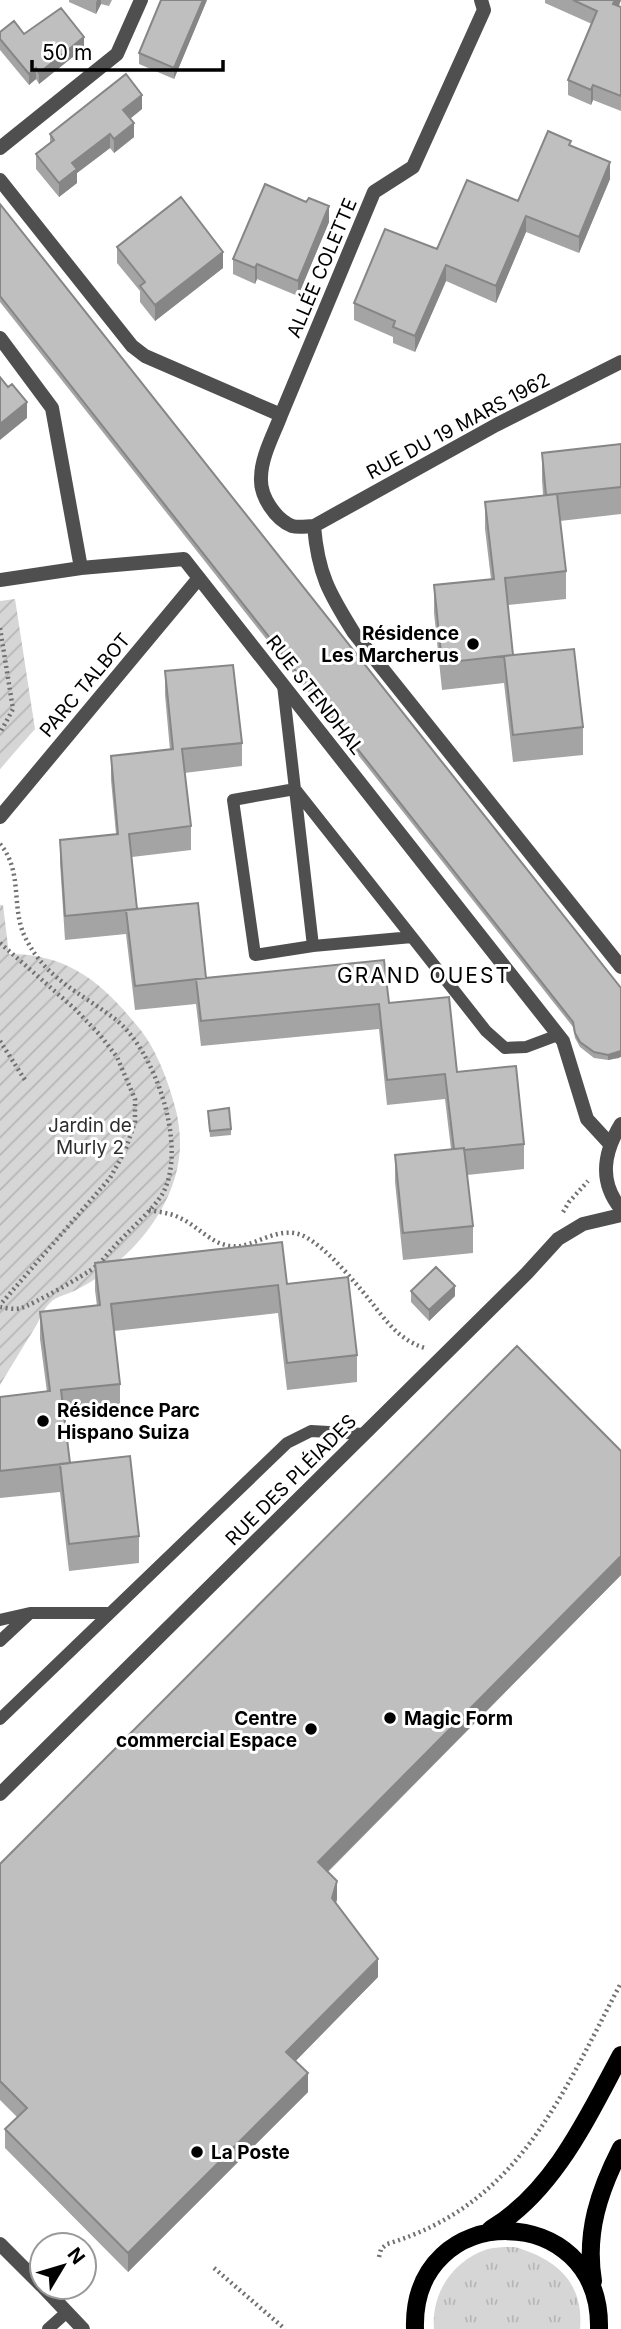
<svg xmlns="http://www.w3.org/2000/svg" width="621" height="2329" viewBox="0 0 621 2329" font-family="Inter,sans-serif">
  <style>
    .grass { fill: url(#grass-tufts) }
    .garden { fill: url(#garden-furrows) }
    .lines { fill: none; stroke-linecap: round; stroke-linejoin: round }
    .path { stroke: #717171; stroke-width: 4.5; stroke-dasharray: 2 3.5; stroke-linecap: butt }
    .lane { stroke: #4f4f4f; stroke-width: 12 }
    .street { stroke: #4f4f4f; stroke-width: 14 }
    .primary { stroke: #000; stroke-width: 18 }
    .wall { fill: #a4a4a4 }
    .shaded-wall { fill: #868686 }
    .building { fill: #bfbfbf; stroke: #868686; stroke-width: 2 }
    .poi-dot { fill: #000; stroke: #fff; stroke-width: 2.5 }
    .labels { text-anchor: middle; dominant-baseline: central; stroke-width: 6; stroke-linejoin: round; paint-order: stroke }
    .street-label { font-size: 19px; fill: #000; stroke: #fff }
    .poi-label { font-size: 19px; font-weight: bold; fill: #000; stroke: #fff; text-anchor: start }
    .park-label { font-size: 19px; fill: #2d2d2d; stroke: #fff }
    .neighbourhood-label { font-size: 21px; letter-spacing: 2px; fill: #000; stroke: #fff }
  </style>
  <defs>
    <pattern id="grass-tufts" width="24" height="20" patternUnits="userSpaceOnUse" patternTransform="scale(1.75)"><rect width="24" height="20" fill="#d6d6d6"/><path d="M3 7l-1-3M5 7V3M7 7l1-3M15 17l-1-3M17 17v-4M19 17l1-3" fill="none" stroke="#b6b6b6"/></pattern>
    <pattern id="garden-furrows" width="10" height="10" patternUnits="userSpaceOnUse" patternTransform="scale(1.75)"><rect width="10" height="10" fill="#d6d6d6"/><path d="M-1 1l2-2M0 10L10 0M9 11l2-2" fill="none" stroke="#b6b6b6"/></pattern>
  </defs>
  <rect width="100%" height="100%" fill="#fff"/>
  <path class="grass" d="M515,2247C556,2259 584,2282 580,2329H434C431,2293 453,2260 488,2249C496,2247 506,2247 515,2247Z"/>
  <path class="garden" d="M15,599L35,729L0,769V601Z
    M0,905H3L9,954C66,954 99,980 134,1022C151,1041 161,1063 169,1087C173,1100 178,1114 179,1128C186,1178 157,1227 121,1259C108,1270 94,1281 78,1289C70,1294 56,1296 50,1303C44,1308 40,1319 36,1326C24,1345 12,1365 0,1385Z"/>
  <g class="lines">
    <path class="path" d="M0,628L13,709L0,733
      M0,844C24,872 10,909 26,939C46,979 81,993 115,1019C155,1050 188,1146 163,1193C154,1209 126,1233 113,1248C107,1254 102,1262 95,1267C85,1275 32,1305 21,1308C15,1310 6,1308 0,1307
      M0,943L75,1009L100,1035L117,1057L135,1099V1122L125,1151L110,1178L0,1305
      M0,1041L25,1080
      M149,1210C159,1212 171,1213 180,1218C198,1226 211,1244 231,1246C254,1250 281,1220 309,1239C329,1252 347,1273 363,1292C382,1314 395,1339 425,1348
      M563,1212L569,1202L588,1181
      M379,2257L381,2249L387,2244C520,2204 561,2096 621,1983
      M214,2268L285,2329"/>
    <path class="lane" d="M283,685L313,946L412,937L486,1031L505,1048L526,1047L558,1035
      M313,946L255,955L233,800L295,789L412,937
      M0,1620L30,1613
      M0,1641L30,1613H110
      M0,1719L287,1443L311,1431L364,1434
      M48,2329L67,2312"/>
    <path class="street" d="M0,148L117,54L141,0
      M0,180L132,346L145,356L281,415C274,434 261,457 261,478C260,496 275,519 292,526C299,528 307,526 314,526C318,574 329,593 354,633L621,967
      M0,338L52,408L81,568
      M281,415L374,192L413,167L484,10L481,0
      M314,526L496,425L621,362
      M0,580L81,568L184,559L563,1041L587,1119L610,1144
      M0,817L199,578
      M621,1124C604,1152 598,1181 621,1209
      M0,1794L527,1273L558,1239L583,1224L621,1215
      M0,2244L42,2286
      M43,2287L83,2329"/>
    <path class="primary" d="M491,2229C554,2191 587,2118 621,2055
      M593,2281C585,2233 599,2191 621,2148
      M415,2329C411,2198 602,2199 599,2329"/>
  </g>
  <path class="wall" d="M69,0H112L109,6L101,4L96,14L69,2Z
    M207,0L174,79L139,64V53Z
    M545,0H621L619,6L621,7V111L593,100L591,105L568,95V80L592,24L545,3Z
    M0,32L24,34L84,48L39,84L36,79L29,85L0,50Z
    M142,109L130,119L134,137L114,153L110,148L77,173V183L59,197L36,169V154L50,143V134Z
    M571,146L610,179L579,253L526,232L496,303L446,281L415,352L393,343V337L354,320V303L437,249L518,201Z
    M0,204L620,1058L608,1060L594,1058L580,1047L575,1038L573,1027L0,302Z
    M329,222L298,296L257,279L255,284L233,274V259Z
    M117,247L223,268L155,321L140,302V291L117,263Z
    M621,444V514L560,521L566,571V599L508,605L513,655L583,727V755L513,762L504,683L442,690L434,613V585L491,579L485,529V502L543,495L542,480V453Z
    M165,671L242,743V766L184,773L191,826V850L132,857L137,909L206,978L389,1003L524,1144V1169L467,1175L473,1226V1253L403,1260L395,1182V1155L451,1149L445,1099L387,1105L379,1029L201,1046L196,1004L135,1010L126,934L65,940L60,863V840L116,834L111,780V756L170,750L165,695Z
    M208,1116L231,1129V1135L210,1137Z
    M95,1263L287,1284L357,1355V1382L287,1390L278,1313L114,1331L120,1384V1411L64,1417L70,1463L139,1536V1563L69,1571L60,1492L0,1498V1397L47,1392L40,1339V1312L97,1306L95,1290Z
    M411,1291L455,1296L429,1321L411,1302Z
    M621,1451V1575L328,1872L337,1899L336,1903L378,1977L295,2061L308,2092L128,2272L5,2148V2129L17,2117L0,2100V1864Z"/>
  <path class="shaded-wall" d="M97,0H101V4L96,14V3Z
    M203,0H207L174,79V68Z
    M615,0H621L613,19V4Z
    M84,37V48L39,84V73Z
    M36,68V79L29,85V74Z
    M593,85V100L591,105V90Z
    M142,95V109L123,124V110Z
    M134,123V137L114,153V139Z
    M110,134V148L77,173V183L59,197V183L72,163Z
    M610,162V179L579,253V237Z
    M329,206V222L298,296V281Z
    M526,216V232L496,303V286Z
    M223,252V268L155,321V305Z
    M257,264V279L255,284V268Z
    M446,265V281L415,352V336Z
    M27,402V418L0,440V424Z
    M621,1051V1057L608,1060V1055Z
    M455,1286V1296L429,1321V1310Z
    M621,1556V1575L318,1881V1862Z
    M337,1881V1899L332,1917V1898Z
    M378,1959V1977L286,2071V2052Z
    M308,2073V2092L128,2272V2253Z"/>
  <path class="building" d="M161,0H203L174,68L139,53Z
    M573,0H615L613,4L621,7V96L593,85L591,90L568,80L597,11Z
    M61,8L84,37L39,73L36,68L29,74L0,39V32L14,21L24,34Z
    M126,74L142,95L123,110L134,123L114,139L110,134L72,163L77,169L59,183L36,154L54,140L50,134Z
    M548,131L571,141L569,145L610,162L579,237L526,216L496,286L446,265L415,336L393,327L395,321L354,303L385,229L437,249L467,180L518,201Z
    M265,184L306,202L309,198L329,206L298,281L257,264L255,268L233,259Z
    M181,197L223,252L155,305L140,286L145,282L117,247Z
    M0,204L621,988V1051L608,1055L594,1052L580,1042L575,1033L573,1022L0,296Z
    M0,377L8,387L12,384L27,402L0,424Z
    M621,444V487L546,495L542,453Z
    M557,494L566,571L505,578L513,655L442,663L434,585L494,579L485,502Z
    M574,649L583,727L513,735L504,656Z
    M233,665L242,743L182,749L191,826L129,834L137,909L65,916L60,840L118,834L111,756L173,749L165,671Z
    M198,903L206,978L135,986L126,910Z
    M384,960L389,1003L449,997L457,1072L516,1066L524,1144L464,1150V1148L454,1149L445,1074L387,1080L379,1004L201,1021L196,979Z
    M229,1108L231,1129L210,1131L208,1111Z
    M464,1148L473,1226L403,1233L395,1155Z
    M282,1242L287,1284L348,1277L357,1355L287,1363L278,1285L111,1304L120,1384L61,1390L70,1463L0,1471V1397L50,1391L40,1312L100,1305L95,1263Z
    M436,1267L455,1286L429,1310L411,1291Z
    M517,1346L621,1451V1556L318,1862L337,1881L332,1898L378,1959L286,2052L308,2073L128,2253L5,2129L27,2108L0,2081V1864Z
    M130,1456L139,1536L69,1544L60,1464Z"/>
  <g class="poi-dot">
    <circle cx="473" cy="644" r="7"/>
    <circle cx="43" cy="1421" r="7"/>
    <circle cx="390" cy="1718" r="7"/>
    <circle cx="311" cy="1729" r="7"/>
    <circle cx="197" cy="2152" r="7"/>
  </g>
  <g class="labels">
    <g class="street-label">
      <text transform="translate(322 268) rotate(-67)">ALLÉE COLETTE</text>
      <text transform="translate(458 426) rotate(-28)">RUE DU 19 MARS 1962</text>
      <text transform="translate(85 685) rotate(-50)">PARC TALBOT</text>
      <text transform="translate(315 695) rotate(52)">RUE STENDHAL</text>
      <text transform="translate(291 1480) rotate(-45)">RUE DES PLÉIADES</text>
    </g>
    <g class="poi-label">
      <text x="459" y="633" text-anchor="end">Résidence<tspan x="459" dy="22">Les Marcherus</tspan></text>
      <text x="57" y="1410">Résidence Parc<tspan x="57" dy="22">Hispano Suiza</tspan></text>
      <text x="297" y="1718" text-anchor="end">Centre<tspan x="297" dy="22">commercial Espace</tspan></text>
      <text x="404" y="1718">Magic Form</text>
      <text x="211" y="2152">La Poste</text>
    </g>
    <g class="park-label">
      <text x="90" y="1125">Jardin de<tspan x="90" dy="22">Murly 2</tspan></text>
    </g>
    <g class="neighbourhood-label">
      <text x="424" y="975">GRAND OUEST</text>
    </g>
  </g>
  <g transform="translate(63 2266) rotate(52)"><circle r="33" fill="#ffffff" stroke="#999999" stroke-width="2"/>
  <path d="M0-5L12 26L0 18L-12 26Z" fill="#000000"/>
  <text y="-10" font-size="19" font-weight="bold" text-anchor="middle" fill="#000000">N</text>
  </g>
  <path d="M32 60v10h191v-10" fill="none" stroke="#000000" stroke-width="3.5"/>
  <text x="42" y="60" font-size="21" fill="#000000" stroke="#ffffff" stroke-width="5" paint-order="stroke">50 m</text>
</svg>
